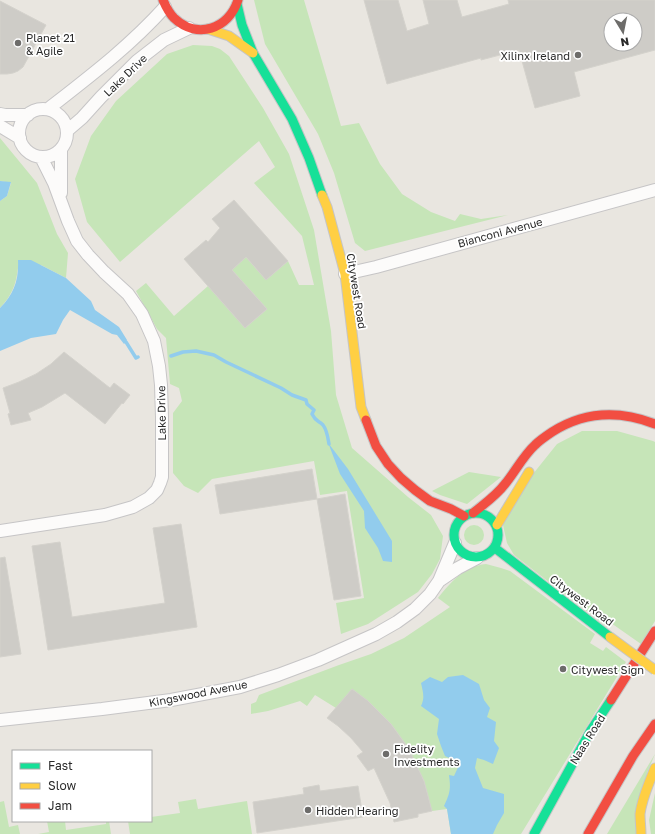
<svg xmlns="http://www.w3.org/2000/svg" width="655" height="834" viewBox="0 0 655 834" font-family="'Golos Text',sans-serif">
  <style>
    .green { fill: #c6e5b8 }
    .water { fill: #92cced }
    .lines { fill: none; stroke-linecap: round; stroke-linejoin: round }
    .stream { stroke: #92cced; stroke-width: 3.5 }
    .building { fill: #ceccc7; stroke: #d4d2cc; fill-rule: evenodd }
    .street-casing { stroke: #c6c5c6; stroke-width: 14 }
    .fast-casing { stroke: #c6c5c6; stroke-width: 11 }
    .slow-casing { stroke: #c6c5c6; stroke-width: 11 }
    .jam-casing { stroke: #c6c5c6; stroke-width: 11 }
    .street { stroke: #fcfbfa; stroke-width: 12 }
    .fast { stroke: #16e098; stroke-width: 9 }
    .slow { stroke: #ffcf43; stroke-width: 9 }
    .jam { stroke: #f24e42; stroke-width: 9 }
    .slow-bridge-casing { stroke: #c6c5c6; stroke-width: 11; stroke-linecap: butt }
    .slow-bridge { stroke: #ffcf43; stroke-width: 9 }
    .poi-dot { fill: #6d6c6a; stroke: #fff; stroke-width: 1.5 }
    .labels { text-anchor: middle; dominant-baseline: central; stroke-width: 3.5; stroke-linejoin: round; paint-order: stroke }
    .poi-label { font-size: 11px; fill: #2a2a2a; stroke: #fff; text-anchor: start }
    .street-label { font-size: 11px; fill: #2a2a2a; stroke: #fff }
  </style>
  <rect width="100%" height="100%" fill="#e9e6e0"/>
  <path class="green" d="M254,0H304L341,126L359,123L380,164L402,194L431,212L455,221L460,214L481,219L508,215L365,251L355,243L334,173L318,134L265,44Z
    M193,45L212,46L220,49L229,56L263,108L289,154L314,230L331,331L336,395L352,448L408,497L431,515L443,536L440,559L432,574L418,592L368,624L341,634L336,603L364,598L347,491L320,495L314,461L212,479L198,493L184,486L173,473V413L182,401L179,388L170,384L166,338L157,329L136,291L146,283L174,316L208,286L245,328L267,309L232,270L246,257L266,280L288,261L299,285H314L302,236L254,183L275,167L259,141L120,262L87,222L75,179L91,136L116,101L167,54Z
    M0,138L37,183L57,234L68,253L66,278L41,265L18,268C16,285 12,295 0,308V201L7,196L11,183L0,181Z
    M582,431H617L653,441L655,442V621L641,644L611,623L607,627L514,555L507,543L503,525L509,504L557,444Z
    M469,472L501,477L467,504L440,495L432,491Z
    M464 535a10 10 0 1 1 20 0a10 10 0 1 1-20 0Z
    M486,564L501,568L510,571L595,634L590,643L603,651L606,647L626,662L521,834H451L447,809L432,811L424,781L409,749L391,724L336,708L315,695L307,706L300,701L268,711L251,714V704L256,702L259,695L339,665L371,654L404,638L450,607L438,598C451,582 464,566 486,564Z
    M655,754L647,773L636,834H607Z
    M655,793V834H651L649,820Z
    M196,799L198,809L247,801L252,834H130L128,821H151V817L180,813L178,802Z
    M4,801L9,827L18,825L20,834H0V802Z
    M47,821H65L66,830L106,824V821H109L111,834H38L49,832Z"/>
  <path class="water" d="M0,181L11,182L7,196L0,201Z
    M18,260H31L66,278L91,301L95,310L119,327L127,340L126,342L124,344L117,335L112,334L70,310L63,320L56,334L31,338L0,351V308C14,294 19,280 18,260Z
    M329,444L348,469L392,541V562L383,561L378,548L365,528L364,511L340,474L329,445Z
    M463,675L479,684L484,700L490,708L487,717L496,722L494,741L499,748L493,764L484,760L477,758L475,768L483,788L504,794V813L497,825L493,834H451L447,809L444,806C450,793 451,789 449,775L454,776L460,763L445,756L441,746L437,734L439,719L421,706C425,698 423,692 421,683L430,677L442,682L448,677Z"/>
  <g class="lines">
    <path class="stream" d="M126,342L136,358L138,357
      M171,356L183,352L196,351L214,355L226,362L281,388L292,395L306,400L307,404L314,410L312,414C316,422 318,420 323,425C327,430 328,438 329,444"/>
  </g>
  <path class="building" d="M364,0H398L407,31L429,24L423,0H457L462,17L509,4L508,0H655V50L574,72L580,96L535,108L519,50L481,60V58L387,84ZM611,20H635V44H611Z
    M0,1L46,25L23,67L18,71L13,73L7,74H0Z
    M234,200L288,261L266,280L246,257L232,270L267,309L245,328L184,259L206,240L208,242L220,228L212,219Z
    M64,352L110,388L114,383L130,395L123,404L122,403L105,424L65,393L42,407L28,413L31,420L11,425L8,414L10,413L3,388L19,382L36,374L51,364Z
    M312,469L317,499L220,514L215,485Z
    M345,494L361,596L334,600L317,499Z
    M181,524L197,627L48,650L32,546L60,542L72,617L165,603L153,528Z
    M5,557L21,654L0,657V558Z
    M352,689L368,701L391,724L409,749L424,781L432,811L418,814V817L394,822L390,803L374,768L368,771L357,756L363,752L351,738L338,726L327,718Z
    M319,785L320,791L358,786L363,817L257,833L253,802L304,794L303,788Z"/>
  <g class="lines">
    <defs>
      <path id="street" d="M19 133a24 24 0 1 1 48 0a24 24 0 1 1-48 0Z
        M48,109C89,77 130,46 165,7
        M0,114L5,115H28
        M0,126L20,138
        M68,130L82,118L101,97L137,61L164,40L189,28
        M61,150V193
        M345,274L376,267L655,190
        M0,531L105,515L133,507L149,498L157,490L160,483L162,477V417L161,385L159,366L154,341L142,314L128,294L104,272L88,255L77,241L68,221L54,183L41,157
        M439,581L458,568L477,558
        M0,720L102,709L171,700L240,687L278,675L318,660L376,634L397,622L415,609L430,594L439,581L455,543"/>
      <path id="fast" d="M237,4L242,25L253,53L292,119L309,158L322,195
        M454 535a22 22 0 1 1 44 0a22 22 0 1 1-44 0Z
        M495,548L610,637
        M534,834L591,730L611,700"/>
      <path id="slow" d="M208,29L229,36L253,53
        M322,195L327,207L345,274L361,407L366,420
        M497,525L529,472
        M641,834C641,827 640,821 640,814C642,798 649,783 655,768"/>
      <path id="jam" d="M163,0C166,7 169,13 174,18C197,40 229,29 238,0
        M366,420L376,446L388,464L401,478L415,490L430,501L451,509L464,516
        M473,513C484,504 496,496 505,484C515,472 523,456 535,445C540,440 546,436 552,432C585,411 619,410 655,424
        M611,700L655,631
        M588,834L633,756L655,724"/>
    </defs>
    <use href="#street" class="street-casing"/>
    <use href="#fast" class="fast-casing"/>
    <use href="#slow" class="slow-casing"/>
    <use href="#jam" class="jam-casing"/>
    <use href="#street" class="street"/>
    <use href="#fast" class="fast"/>
    <use href="#slow" class="slow"/>
    <use href="#jam" class="jam"/>
    <defs>
      <path id="slow-bridge" d="M610,637L655,670"/>
    </defs>
    <use href="#slow-bridge" class="slow-bridge-casing"/>
    <use href="#slow-bridge" class="slow-bridge"/>
  </g>
  <g class="poi-dot">
    <circle cx="18" cy="43" r="4"/>
    <circle cx="578" cy="55" r="4"/>
    <circle cx="563" cy="669" r="4"/>
    <circle cx="386" cy="754" r="4"/>
    <circle cx="308" cy="810" r="4"/>
  </g>
  <g class="labels">
    <g class="poi-label">
      <text x="26" y="37">Planet 21<tspan x="26" dy="13">&amp; Agile</tspan></text>
      <text x="570" y="55" text-anchor="end">Xilinx Ireland</text>
      <text x="571" y="669">Citywest Sign</text>
      <text x="394" y="748">Fidelity<tspan x="394" dy="13">Investments</tspan></text>
      <text x="316" y="810">Hidden Hearing</text>
    </g>
    <g class="street-label">
      <text transform="translate(125 75) rotate(-44)">Lake Drive</text>
      <text transform="translate(500 232) rotate(-15)">Bianconi Avenue</text>
      <text transform="translate(357 291) rotate(81)">Citywest Road</text>
      <text transform="translate(161 413) rotate(-91)">Lake Drive</text>
      <text transform="translate(582 600) rotate(37)">Citywest Road</text>
      <text transform="translate(198 693) rotate(-11)">Kingswood Avenue</text>
      <text transform="translate(587 739) rotate(-58)">Naas Road</text>
    </g>
  </g>
  <rect x="12" y="750" width="140" height="72" fill="#ffffff" stroke="#aaaaaa"/>
  <rect x="20" y="763" width="20" height="6" fill="#16e098" stroke="#aaaaaa"/>
  <text x="48" y="770" font-size="12" fill="#2a2a2a">Fast</text>
  <rect x="20" y="783" width="20" height="6" fill="#ffcf43" stroke="#aaaaaa"/>
  <text x="48" y="790" font-size="12" fill="#2a2a2a">Slow</text>
  <rect x="20" y="803" width="20" height="6" fill="#f24e42" stroke="#aaaaaa"/>
  <text x="48" y="810" font-size="12" fill="#2a2a2a">Jam</text>
  <g transform="translate(623 32) rotate(170)"><circle r="19" fill="#ffffff" stroke="#aaaaaa"/>
  <path d="M0-3L7 15L0 10L-7 15Z" fill="#6d6c6a"/>
  <text y="-6" font-size="11" font-weight="bold" text-anchor="middle" fill="#2a2a2a">N</text>
  </g>
</svg>
